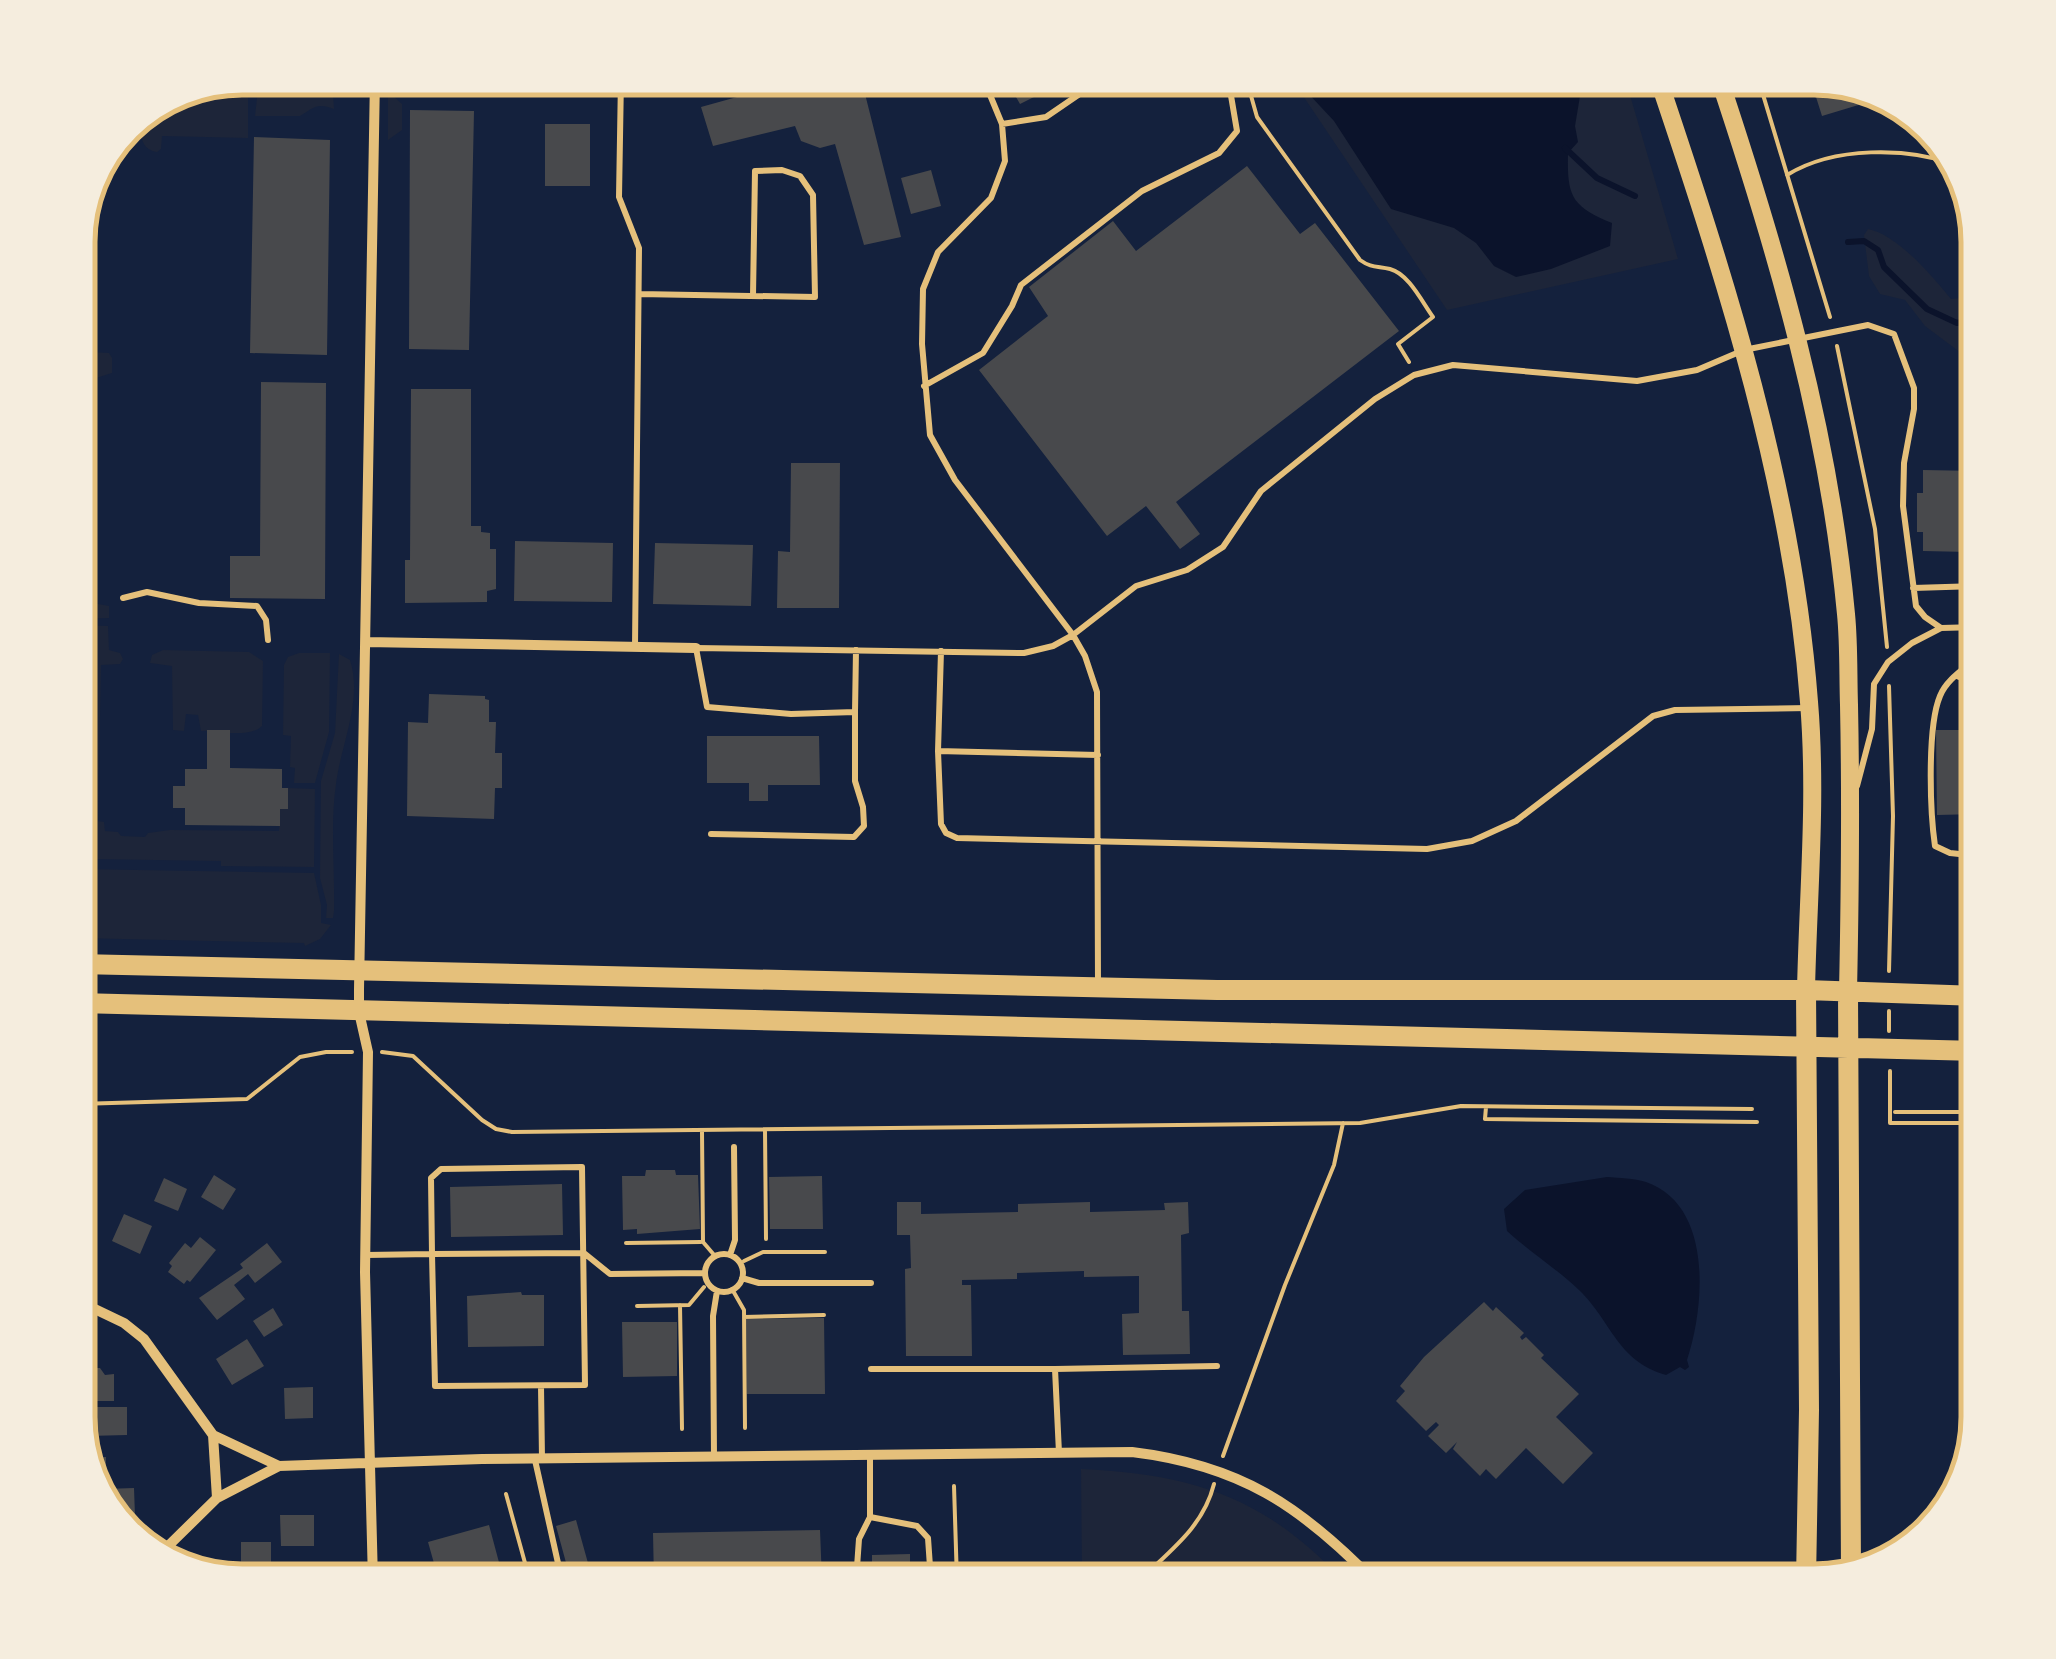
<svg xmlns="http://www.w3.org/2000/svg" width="2056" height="1659" viewBox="0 0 2056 1659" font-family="'Sofia Sans Condensed',sans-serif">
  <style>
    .green { fill: #1d2539 }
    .water { fill: #0b132b }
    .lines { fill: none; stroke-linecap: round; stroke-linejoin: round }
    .stream { stroke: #0b132b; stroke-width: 6 }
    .building { fill: #48494c }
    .path { stroke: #e5c07b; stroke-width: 4 }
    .service { stroke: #e5c07b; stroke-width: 6 }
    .minor { stroke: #e5c07b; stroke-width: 10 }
    .secondary { stroke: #e5c07b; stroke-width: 18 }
    .primary { stroke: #e5c07b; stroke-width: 20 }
    .rim { fill: none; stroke: #e5c07b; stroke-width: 5 }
  </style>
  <rect width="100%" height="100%" fill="#14213d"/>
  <path class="green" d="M1291,78H1625L1678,259L1447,310Z
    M258,89H320L333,94L334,109C317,102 313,108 300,116H255Z
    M245,90L248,93V138L162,136L161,149L157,152C138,149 141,131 141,116L200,93Z
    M388,91L402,104V130L388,140Z
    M92,201L91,352L109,353L112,358V373L96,378L93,603L109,606V618L78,619V231Z
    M1868,229C1898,235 1932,276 1951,299L1968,297L1978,291V350L1961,353L1925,326L1905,300L1880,294L1869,276L1864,235Z
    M78,625L108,626L109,650L120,653L123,659L120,664L101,665L98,821L104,822L105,831L118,832L121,836L145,837L148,833L170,830L279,831L280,809L288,808V788L315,789L314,867L221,866V861L89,859V864L78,863Z
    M163,650L249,652L263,661L262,726C254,734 240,733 230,733V730L201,731L198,715L186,714L184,731L173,730L172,666L150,663L152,655Z
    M299,653H330L329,732L315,783H294L295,768L290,767L291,736L283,735L284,665L288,657Z
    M339,654L350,660C363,700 341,744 336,784C330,825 335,870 334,911L333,918H326L327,905L320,878L321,781L335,733Z
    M78,869L314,873L321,905V923L331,925L320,939L305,946L304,943L78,938Z
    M1081,1469C1192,1474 1266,1497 1343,1581H1082Z"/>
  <path class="water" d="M1300,78H1583L1575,126L1578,142L1568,153C1567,196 1571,206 1612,223L1610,246L1551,269L1516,277L1494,266L1476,243L1454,228L1391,209L1334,121L1305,90Z
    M1607,1177C1619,1178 1634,1178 1646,1182C1713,1205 1705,1306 1687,1360L1689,1367L1685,1370L1680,1367L1666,1375C1616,1360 1613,1323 1579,1290C1557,1269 1530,1252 1507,1231L1504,1209L1525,1190Z"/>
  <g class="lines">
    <path class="stream" d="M1565,148L1597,178L1635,196
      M1848,242L1864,241L1878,250L1884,267L1927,309L1957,323L1978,318"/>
  </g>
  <path class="building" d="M806,78H861L901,237L864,245L835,144L820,148L801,141L795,126L713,146L701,107Z
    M1005,78H1054L1058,85L1020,104Z
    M1810,78H1815L1875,100L1822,116Z
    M410,110L474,111L469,350L409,349Z
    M545,124H590V186H545Z
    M254,137L330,140L327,355L250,353Z
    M1247,166L1300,234L1315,223L1399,331L1176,502L1200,534L1180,549L1146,506L1107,536L979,370L1048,316L1029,287L1113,221L1136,251Z
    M931,170L941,206L911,214L901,178Z
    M261,382L326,383L325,599L230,598V556H260Z
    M411,389H471V526H481V532L490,533V549H496V589L487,591V602L405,603V560H410Z
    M791,463H840L839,608H777L778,551L790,552Z
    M1923,470L1978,471V563H1969V552L1923,551V532H1917V493H1923Z
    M515,541L613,543L612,602L514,601Z
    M655,543L753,545L751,606L653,604Z
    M429,694L485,696V699L489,700V722H496L495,753H502V788H495L494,819L407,816L408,722L428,723Z
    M207,730H230V768L282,769V788H288V809H280V826L185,825V808H173V786H185V769H207Z
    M1936,730H1978V814L1937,815Z
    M707,736H819L820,785H768V801H749V783H707Z
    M646,1170H675L676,1175H698L700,1229L637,1234V1229L623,1230L622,1176H645Z
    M214,1175L236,1189L223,1210L201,1197Z
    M822,1176L823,1229H770L769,1177Z
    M164,1178L187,1189L178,1211L154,1201Z
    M562,1184L563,1235L451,1237L450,1187Z
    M897,1202H921V1214L1018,1212V1204L1090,1202V1212L1165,1210L1164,1203L1188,1202L1189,1233L1181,1235L1182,1311H1189L1190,1354L1123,1355L1122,1314L1139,1313V1276L1084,1277V1271L1017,1273V1279L962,1280V1285H971L972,1356H906L905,1269L911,1268L910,1235H897Z
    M124,1214L152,1226L140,1254L112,1241Z
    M78,1216H94L93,1252H78Z
    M200,1237L216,1250L190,1282L187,1280L184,1284L168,1272L172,1266L169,1263L185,1243L191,1248Z
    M267,1243L282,1262L255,1283L248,1274L234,1285L245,1299L217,1320L199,1298L243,1268L240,1264Z
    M521,1292L522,1295H544V1346L468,1347L467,1296Z
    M1484,1302L1493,1311L1496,1307L1524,1333L1520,1337L1522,1340L1526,1337L1544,1355L1541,1358L1579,1394L1556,1417L1593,1453L1563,1484L1526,1448L1496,1479L1486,1469L1480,1476L1453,1449L1457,1442L1446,1453L1428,1436L1439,1425L1436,1422L1426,1431L1396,1401L1405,1391L1400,1386L1424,1357Z
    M273,1308L283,1325L264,1337L253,1321Z
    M824,1318L825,1394H747L746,1319Z
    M622,1322H677V1376L623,1377Z
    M247,1339L264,1366L232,1385L216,1359Z
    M84,1368H100L105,1375L114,1374V1401H84Z
    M313,1387V1418L285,1419L284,1388Z
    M88,1407H127V1435L88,1436Z
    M86,1457H106V1481H92Z
    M134,1488L135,1516H132V1522H119L106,1504L105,1489Z
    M280,1515H314V1546H281Z
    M576,1520L593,1581H571L556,1526Z
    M489,1525L504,1581H439L428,1542Z
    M820,1530L822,1581H654L653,1533Z
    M241,1542H271V1569H241Z
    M910,1554V1581H872V1555Z
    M1039,1565V1581H977L976,1566Z"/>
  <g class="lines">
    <path class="path" d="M1246,78L1257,117L1360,260C1371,268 1378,266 1390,269C1409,274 1422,302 1433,317L1398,344L1409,362
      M1758,78L1830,317
      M1787,175C1834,146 1907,147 1958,165
      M1837,346L1875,529L1887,647
      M1889,971L1893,816L1889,686
      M1889,1011V1031
      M382,1052L413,1056L482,1120L496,1129L512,1132L1360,1123L1461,1106L1752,1109
      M1890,1071V1123H1978
      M78,1104L247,1099L300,1057L326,1052H352
      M1486,1107L1485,1119L1757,1122
      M1895,1112H1978
      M765,1130L766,1239
      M702,1131L703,1242L715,1256
      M626,1243L701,1242
      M744,1261L763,1252H825
      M732,1289L744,1310L745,1428
      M680,1305L682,1429
      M637,1306L689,1305L704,1287
      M744,1317L824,1315
      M1223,1456L1285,1285L1334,1165L1343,1123
      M954,1486L957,1581
      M506,1494L530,1581
      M1139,1581C1169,1551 1203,1528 1214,1484"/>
    <path class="service" d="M621,78L619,197L639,248L635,647
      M983,78L1002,124L1005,161L991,198L938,252L923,289L922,344L930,435L955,480L1073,635L1085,656L1097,692L1098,986
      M1002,124L1046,117L1103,78
      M639,294L815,297L813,195L800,176L782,170L755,171L753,296
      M924,386L983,353L1012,306L1021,285L1142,191L1219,153L1237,131L1228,78
      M1913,588L1978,586
      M123,598L147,592L199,603L257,606L266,620L268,640
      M856,650L855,712L791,714L707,707L696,648L1024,653L1053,646L1073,635L1136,586L1187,570L1223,547L1261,491L1375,399L1414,375L1453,365L1637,381L1697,370L1744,350L1868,325L1894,334L1914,388V409L1904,463L1903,506L1916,606L1925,617L1941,628
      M941,651L938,751L1098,755
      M1957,676L1978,685
      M938,751L941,824L946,833L957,838L1427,849L1472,841L1516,821L1653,716L1675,710L1809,708
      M1857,786L1872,729L1874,684L1888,662L1912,643L1941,628L1978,627
      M711,834L854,837L864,826L863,807L855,781V712
      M1978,856L1950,853L1935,846C1930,812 1927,727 1940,696C1946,681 1961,671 1973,661L1978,662
      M705 1273a19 19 0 1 1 38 0a19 19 0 1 1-38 0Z
      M366,1255L432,1254L431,1178L441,1169L582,1167L585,1385L435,1386L432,1254L584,1253L610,1274L705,1273
      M730,1255L735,1240L734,1147
      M742,1278L759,1283H871
      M871,1369H1055L1059,1453
      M1055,1369L1217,1366
      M541,1386L542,1459
      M870,1456V1517L917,1526L928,1538L931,1581
      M714,1457L713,1316L717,1291
      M535,1460L562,1581
      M856,1581L859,1539L870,1517"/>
    <path class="minor" d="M366,642L696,648
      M78,1301L124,1323L144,1339L213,1435L279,1466L482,1459L1132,1452C1239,1465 1300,1505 1374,1581
      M217,1498L279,1466
      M162,1552L217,1498L213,1435
      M373,1581L365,1272L368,1052L359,1012V989C367,685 368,381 375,78"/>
    <path class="secondary" d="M1658,78C1726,280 1793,488 1809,702C1817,798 1808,895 1806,990
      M1719,78C1777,252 1829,430 1846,614C1849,644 1848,675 1849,705C1851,801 1850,896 1848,992"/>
    <path class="primary" d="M78,964L1217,990H1806L1978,996
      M1848,992L1851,1573
      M78,1003L1978,1051
      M1806,1581L1809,1410L1806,990"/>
  </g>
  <path d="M0 0H2056V1659H0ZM242 95H1814A147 147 0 0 1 1961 242V1417A147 147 0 0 1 1814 1564H242A147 147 0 0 1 95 1417V242A147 147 0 0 1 242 95Z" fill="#f5edde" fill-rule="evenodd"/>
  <path class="rim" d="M242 95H1814A147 147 0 0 1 1961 242V1417A147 147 0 0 1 1814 1564H242A147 147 0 0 1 95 1417V242A147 147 0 0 1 242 95Z"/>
</svg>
